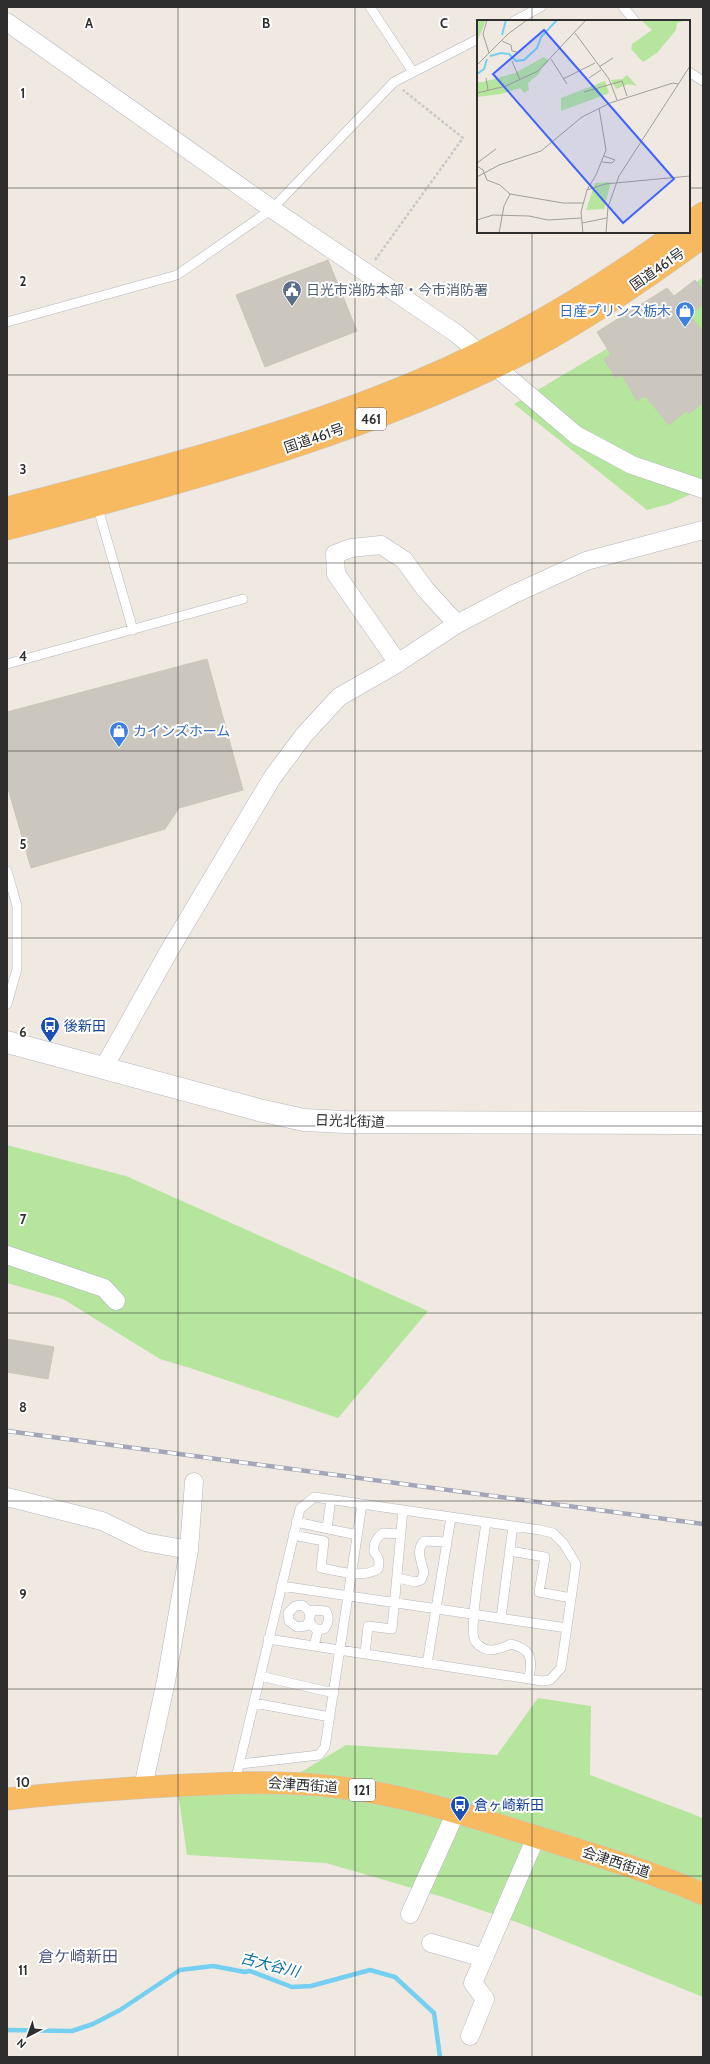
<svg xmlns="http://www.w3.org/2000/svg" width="710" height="2064" viewBox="0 0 710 2064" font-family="Cabin,'Noto Sans JP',sans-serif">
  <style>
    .green { fill: #b6e59e }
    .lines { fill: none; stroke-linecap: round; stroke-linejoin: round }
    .stream { stroke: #75cff0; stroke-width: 4.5 }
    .building { fill: #cbc7bf; stroke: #cbc5ba }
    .service-casing { stroke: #b4b7c1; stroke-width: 10 }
    .minor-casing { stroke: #b4b7c1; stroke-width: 19 }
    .tertiary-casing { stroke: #b4b7c1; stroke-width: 23 }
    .trunk-casing { stroke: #c9c9c9; stroke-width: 23 }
    .path { stroke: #c9c9c9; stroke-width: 2.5; stroke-dasharray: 3 2; stroke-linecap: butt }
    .service { stroke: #fff; stroke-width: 9 }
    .minor { stroke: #fff; stroke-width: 18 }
    .tertiary { stroke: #fff; stroke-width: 22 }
    .trunk { stroke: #f8ba60; stroke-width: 22 }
    .rail-casing { stroke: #a3a6b8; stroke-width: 4.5 }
    .rail { stroke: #fff; stroke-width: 3; stroke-dasharray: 9; stroke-linecap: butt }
    .grid { fill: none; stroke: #2e2e2e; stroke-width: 1; stroke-opacity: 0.55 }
    .labels { text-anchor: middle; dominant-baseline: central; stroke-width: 4; stroke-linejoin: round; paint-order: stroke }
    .shield { fill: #fff; stroke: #6d6d6d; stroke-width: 1 }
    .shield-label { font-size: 13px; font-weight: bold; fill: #2e2e2e }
    .street-label { font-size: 14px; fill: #2e2e2e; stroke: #fff }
    .service-label { font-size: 14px; fill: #4e5e75; stroke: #fff; text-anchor: start }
    .shop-label { font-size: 14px; fill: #366cbe; stroke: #fff; text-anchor: end }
    .transit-label { font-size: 14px; fill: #164399; stroke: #fff; text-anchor: start }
    .water-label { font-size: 15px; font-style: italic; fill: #0d6fa3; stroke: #fff }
    .quarter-label { font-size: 16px; fill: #4d5680; stroke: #fff }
    .inset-river { fill: none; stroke: #75cff0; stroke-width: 2 }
    .inset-road { fill: none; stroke: #a29e99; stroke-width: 1 }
    .view { fill: #4264fb; fill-opacity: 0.15; stroke: #4264fb; stroke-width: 2 }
    .inset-edge { fill: none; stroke: #2e2e2e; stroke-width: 2 }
    .grid-label { font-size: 13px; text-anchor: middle; font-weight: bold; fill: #2e2e2e; stroke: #fff; stroke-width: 4; stroke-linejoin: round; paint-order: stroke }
  </style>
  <rect width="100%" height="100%" fill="#efe9e1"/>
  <path class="green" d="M703,277V489L669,504L647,510L514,404L620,341Z
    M7,1145L126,1176L428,1311L338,1418L190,1368L160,1359L63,1299L7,1283Z
    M538,1698L591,1706L590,1775L703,1818V1997L522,1924L446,1898L326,1863L187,1855L177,1785L283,1783L346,1745L497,1755Z"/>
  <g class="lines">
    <path class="stream" d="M7,2030L72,2031L93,2024L120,2010L180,1970L213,1966L245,1972L250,1971L292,1987L311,1986L370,1970L395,1977L434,2013L440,2057"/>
  </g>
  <path class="building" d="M328,260L357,331L265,367L236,295Z
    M695,280L703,289V304L689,315L703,332V402L689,414L687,410L669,425L645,396L637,401L622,375L616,378L604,359L611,355L597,332L667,288L674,296Z
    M207,659L243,790L179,808L165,829L31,868L7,785V712Z
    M7,1339L54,1347L48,1379L7,1372Z"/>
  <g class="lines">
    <defs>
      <path id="service" d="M370,7L413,72
        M623,7L635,21
        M514,21L541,7
        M689,72L703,81
        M7,322L177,275L272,209L394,82L478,39
        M97,505L133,630
        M7,664L243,599
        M7,871L17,906V969L7,1004
        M296,1522L357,1535
        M486,1522C484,1540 468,1631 475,1641C486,1656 499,1649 511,1644C533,1650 532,1659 529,1679
        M327,1528L331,1499
        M293,1535L324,1541L321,1568C339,1571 361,1579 378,1569C380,1561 379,1557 374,1552C373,1543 376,1538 383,1533L401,1534
        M510,1551L545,1557L539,1592L571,1598
        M398,1578L415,1582L421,1580L424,1573C422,1562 415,1551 424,1541L447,1542
        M281,1586L567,1628
        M501,1618L513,1526
        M309,1621L306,1626L297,1627L289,1621L288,1613L295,1606L302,1605L308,1610L310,1616
        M314,1646L318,1630L324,1629C329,1623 330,1618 326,1611L313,1610C307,1619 309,1625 318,1630
        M365,1654L368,1626L392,1629L403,1510
        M427,1664L451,1517
        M260,1676L334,1693
        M254,1703L330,1717
        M240,1764L319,1755L325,1747L362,1504
        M235,1782L300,1509L314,1497L540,1530L553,1533L564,1544L576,1564L561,1668L550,1680L542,1681L268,1639"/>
      <path id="minor" d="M7,22L272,209L457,334L576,435L632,465L703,489
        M398,663L336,574L335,554L351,548L381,545L404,560L425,589L457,624
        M103,1069L169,951L272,778L304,735L339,697L393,666L457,624L514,594L586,561L703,530
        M7,1255L104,1288L116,1301
        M7,1497L102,1521L145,1542L189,1550
        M143,1787L166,1681L189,1550L194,1482
        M410,1914L456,1812
        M431,1943L484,1958
        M470,2036L485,1999L473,1983L536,1837"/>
      <path id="tertiary" d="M7,1042L259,1110L304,1120L345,1122L703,1123"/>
      <path id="trunk" d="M689,223L703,213
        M7,508C156,469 309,431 450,367C530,330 606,284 677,232
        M7,529C170,486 339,441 493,368C567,333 637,285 703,237
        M7,1799C60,1793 114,1789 168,1786C224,1783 280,1780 336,1787C404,1794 469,1816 534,1836C591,1854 648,1870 703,1894"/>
    </defs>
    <use href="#service" class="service-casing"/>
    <use href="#minor" class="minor-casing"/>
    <use href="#tertiary" class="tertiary-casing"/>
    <use href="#trunk" class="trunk-casing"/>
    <path class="path" d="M375,260L463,138L403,90"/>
    <use href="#service" class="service"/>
    <use href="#minor" class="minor"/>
    <use href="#tertiary" class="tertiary"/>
    <use href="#trunk" class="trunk"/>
    <defs>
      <path id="rail" d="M7,1431L703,1524"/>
    </defs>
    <use href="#rail" class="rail-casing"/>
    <use href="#rail" class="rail"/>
  </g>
  <path class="grid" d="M178,7V2057M355,7V2057M532,7V21M7,188H478M689,188H703M532,232V2057M7,375H703M7,563H703M7,751H703M7,938H703M7,1126H703M7,1313H703M7,1501H703M7,1689H703M7,1876H703"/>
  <defs>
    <symbol id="civic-pin" viewBox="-11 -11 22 30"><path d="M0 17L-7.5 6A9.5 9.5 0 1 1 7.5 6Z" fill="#5c6f8a" stroke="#fff"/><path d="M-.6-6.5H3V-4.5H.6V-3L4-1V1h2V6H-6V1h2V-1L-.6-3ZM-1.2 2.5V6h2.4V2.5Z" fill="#fff"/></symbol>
    <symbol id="shop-pin" viewBox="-11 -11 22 30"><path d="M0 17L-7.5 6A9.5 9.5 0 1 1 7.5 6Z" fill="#3f7fe0" stroke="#fff"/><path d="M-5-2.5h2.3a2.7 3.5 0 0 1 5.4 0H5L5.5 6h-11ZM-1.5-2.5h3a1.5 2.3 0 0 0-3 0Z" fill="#fff"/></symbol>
    <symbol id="bus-pin" viewBox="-11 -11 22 30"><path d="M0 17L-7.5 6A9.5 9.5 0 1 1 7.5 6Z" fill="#1a4fb4" stroke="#fff"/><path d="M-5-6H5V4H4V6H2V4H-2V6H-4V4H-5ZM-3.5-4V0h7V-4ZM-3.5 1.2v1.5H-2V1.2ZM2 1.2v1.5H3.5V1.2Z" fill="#fff"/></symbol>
  </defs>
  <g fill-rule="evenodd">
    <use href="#civic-pin" x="281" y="279" width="22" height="30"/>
    <use href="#shop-pin" x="674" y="300" width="22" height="30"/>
    <use href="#shop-pin" x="108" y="720" width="22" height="30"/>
    <use href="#bus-pin" x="39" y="1015" width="22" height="30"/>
    <use href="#bus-pin" x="449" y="1794" width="22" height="30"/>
  </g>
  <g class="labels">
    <g class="shield">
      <rect x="356" y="408" width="30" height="22" rx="3"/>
      <rect x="349" y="1779" width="26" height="22" rx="3"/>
    </g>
    <g class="shield-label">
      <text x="371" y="419">461</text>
      <text x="362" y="1790">121</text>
    </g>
    <g class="street-label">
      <text transform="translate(657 269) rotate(-35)">国道461号</text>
      <text transform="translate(314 438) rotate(-19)">国道461号</text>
      <text transform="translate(350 1121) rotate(2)">日光北街道</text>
      <text transform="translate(303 1785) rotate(4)">会津西街道</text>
      <text transform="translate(616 1862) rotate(18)">会津西街道</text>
    </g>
    <g class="service-label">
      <text x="306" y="290">日光市消防本部・今市消防署</text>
    </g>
    <g class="shop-label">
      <text x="671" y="311">日産プリンス栃木</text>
      <text x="133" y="731" text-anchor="start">カインズホーム</text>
    </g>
    <g class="transit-label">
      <text x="64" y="1026">後新田</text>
      <text x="474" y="1805">倉ヶ崎新田</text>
    </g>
    <g class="water-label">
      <text transform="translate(270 1965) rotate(14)">古大谷川</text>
    </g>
    <g class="quarter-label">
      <text x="78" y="1956">倉ケ崎新田</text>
    </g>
  </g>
  <g transform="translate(477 20)">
    <rect width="213" height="213" fill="#efe9e1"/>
    <path d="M0,0H9L0,22ZM164,0H210L200,3L199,10L180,33L166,42L154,29L155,24L175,10ZM67,37L72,41L65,48L62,54L51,63L52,70L47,73L43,68L24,74L0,77V62H6L38,53ZM150,55L160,66L151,64L139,69L134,60L145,59ZM128,61L132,72L130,74L84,91V78ZM134,162L127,189L109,190L118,163Z" fill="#b6e59e"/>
    <path class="inset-river" d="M25,15L29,0M13,36L24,33L32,34L39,41L47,40L60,28L64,17L80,0M0,54L7,49L10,39"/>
    <path class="inset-road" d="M10,0L6,14L12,33M98,13L132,59L140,80M25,21L34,25L35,31L40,32M74,39L90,64M35,41L43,60M0,45L31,14L50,0M122,47L136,38M9,58L11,70M112,58L124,50M86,59L118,43M107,72L145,61L150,76M0,73L29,66L61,51L109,0M125,142L135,143L138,140L127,136M0,143L19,129M0,146L6,150L10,160L23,165L33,174L86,183H106M0,157L22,145L64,131L105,97L133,83L196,63L201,64M110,170L119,155L129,130L122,88M0,200L16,195L52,196L71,200L104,198M105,203L130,198M22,213L27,186L33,174M106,213L104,192L110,170L128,164L213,156M129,213L131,187L142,156L213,46"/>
    <path class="view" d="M67,10L197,159L146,203L16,54Z"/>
    <rect width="213" height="213" class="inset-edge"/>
  </g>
  <g class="grid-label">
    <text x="89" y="28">A</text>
    <text x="266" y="28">B</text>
    <text x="444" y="28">C</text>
    <text x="23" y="98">1</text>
    <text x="23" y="286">2</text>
    <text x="23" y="474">3</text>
    <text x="23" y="661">4</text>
    <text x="23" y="849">5</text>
    <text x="23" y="1037">6</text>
    <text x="23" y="1224">7</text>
    <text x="23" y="1412">8</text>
    <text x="23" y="1599">9</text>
    <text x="23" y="1787">10</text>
    <text x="23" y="1975">11</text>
  </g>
  <rect width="710" height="2064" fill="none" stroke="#2e2e2e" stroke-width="16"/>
  <g transform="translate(28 2036) rotate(221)" stroke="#ffffff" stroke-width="3" paint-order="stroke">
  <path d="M0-3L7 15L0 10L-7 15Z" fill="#2e2e2e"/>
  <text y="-6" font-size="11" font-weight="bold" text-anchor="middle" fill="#2e2e2e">N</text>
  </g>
</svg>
